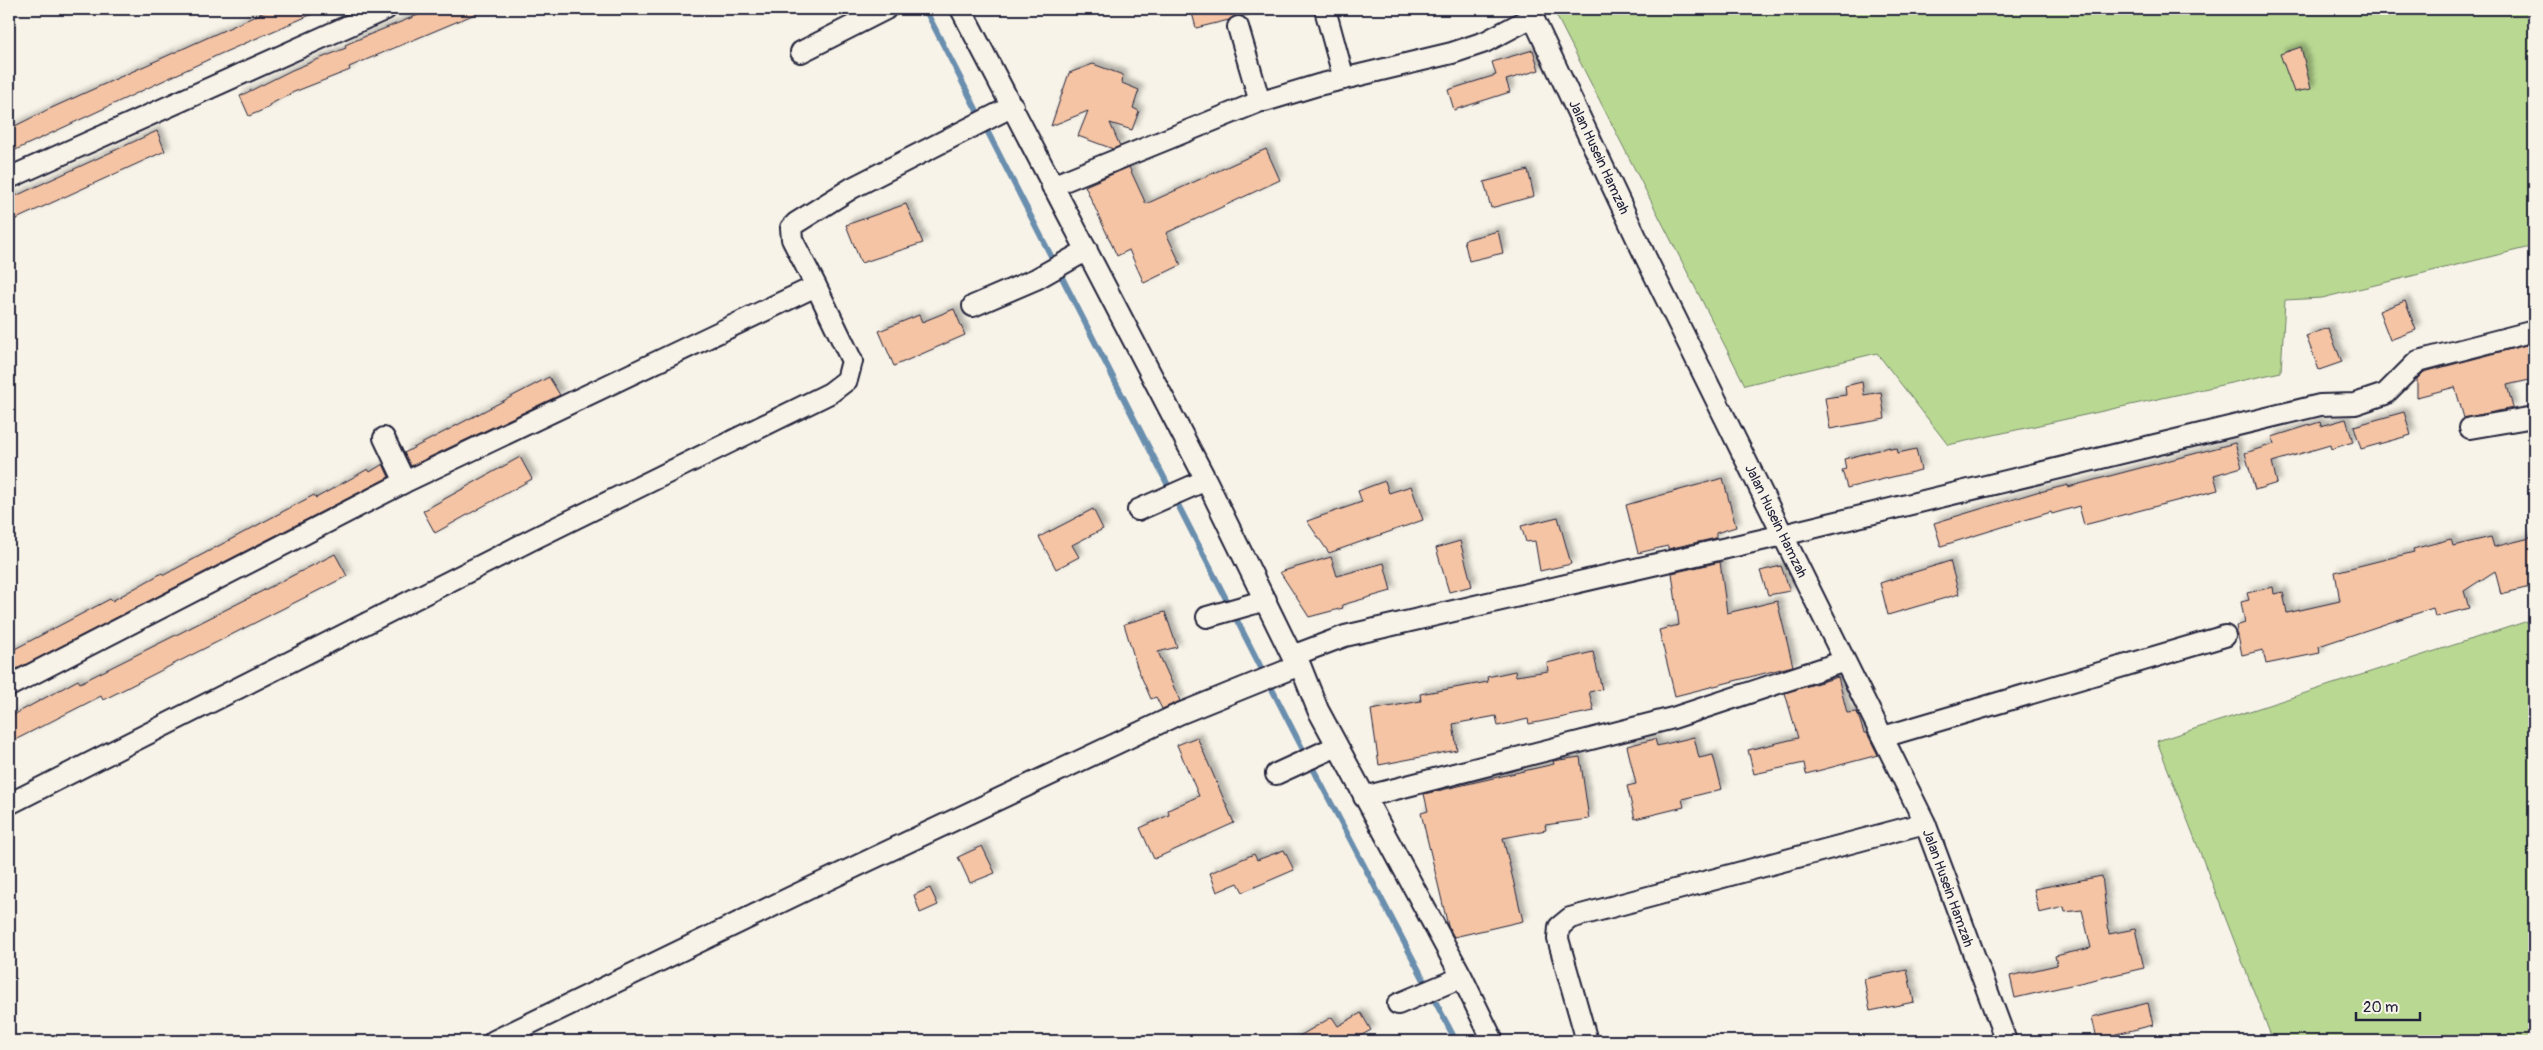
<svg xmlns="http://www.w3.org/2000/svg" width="2543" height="1050" viewBox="0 0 2543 1050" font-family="Pangolin,sans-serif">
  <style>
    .green { fill: #b9d992; stroke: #6e7e66 }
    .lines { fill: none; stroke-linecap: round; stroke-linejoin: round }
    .stream { stroke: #6b8eae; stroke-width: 6 }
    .building { fill: #f4c4a4; stroke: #22223b; filter: url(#shadow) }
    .minor-casing { stroke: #22223b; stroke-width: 24 }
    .minor { stroke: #f7f3e8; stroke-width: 20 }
    .labels { text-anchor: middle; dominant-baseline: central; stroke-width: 5; stroke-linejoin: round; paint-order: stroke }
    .street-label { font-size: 14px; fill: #22223b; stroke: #f7f3e8 }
  </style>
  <defs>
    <filter id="shadow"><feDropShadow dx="4.5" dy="-4.5" stdDeviation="2.5" flood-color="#0004"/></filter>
  </defs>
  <rect width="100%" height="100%" fill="#f7f3e8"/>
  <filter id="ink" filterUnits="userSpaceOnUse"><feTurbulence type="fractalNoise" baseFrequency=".02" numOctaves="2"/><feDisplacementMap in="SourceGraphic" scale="10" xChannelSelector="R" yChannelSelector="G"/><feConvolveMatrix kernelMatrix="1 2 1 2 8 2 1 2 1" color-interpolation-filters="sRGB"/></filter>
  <g filter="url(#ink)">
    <path class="green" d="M1553,9H2534V246L2322,298L2285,300L2281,372L1948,445L1877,353L1745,385Z
      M2534,619V1041H2273L2157,741Z"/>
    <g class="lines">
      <path class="stream" d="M925,9L1298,740L1456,1041"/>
    </g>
    <path class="building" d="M271,9H324L218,55L9,153V129L47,110Z
      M433,9H487L349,67L350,70L294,92L269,105L270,107L249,116L240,96L292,70L346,48L345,45L366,36Z
      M1191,9H1249V15L1235,16L1229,20L1196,28Z
      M2301,47L2311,89L2294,92L2280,54Z
      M1533,50L1539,70L1506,80L1510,92L1454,110L1448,90L1496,75L1492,62Z
      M1093,64L1123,75L1122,83L1139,90L1133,108L1139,111L1132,130L1110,123L1120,146L1113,149L1078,136L1088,111L1051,126L1069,73Z
      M157,131L165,151L14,220L9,208V199Z
      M1266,149L1280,180L1166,233L1181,265L1144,283L1129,250L1117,256L1085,186L1129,167L1146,204Z
      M1528,170L1534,196L1491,208L1484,182Z
      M906,204L923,243L861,263L846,225Z
      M1498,231L1503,253L1469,261L1464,240Z
      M2405,301L2416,330L2390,340L2379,311Z
      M954,309L965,335L894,366L879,331L919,315L922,322Z
      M2328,328L2342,362L2319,370L2306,336Z
      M2534,343V379L2507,385L2513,408L2464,418L2455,387L2417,397V379L2424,372Z
      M549,377L560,395L411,466L404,453Z
      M1862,382L1864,395L1881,392L1885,419L1830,429L1825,398L1846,395L1845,386Z
      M2404,412L2411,435L2361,449L2354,426Z
      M2346,419L2353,442L2331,449L2330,445L2272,462L2277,483L2255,490L2245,453L2274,444L2272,437L2320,422L2321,426Z
      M2235,443L2242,467L2214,475L2218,490L2084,525L2079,506L2052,514L2051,512L1941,546L1934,523L2040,491V492L2068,485V487Z
      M1890,447V449L1897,448L1898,453L1916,449L1921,470L1847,488L1842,470L1846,469L1844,459Z
      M520,457L532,479L435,533L423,511Z
      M383,464L389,477L9,673V652L110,599L112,601L162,573L164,575L314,495L316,498L368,469L370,472Z
      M1723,478L1736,527L1716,533V538L1668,549V546L1638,553L1626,505Z
      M1385,481L1389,493L1411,486L1423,520L1329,553L1307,521L1362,502L1358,491Z
      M1093,509L1103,529L1072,545L1079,557L1056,569L1039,537Z
      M1558,517L1571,564L1540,571L1535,541L1526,542L1521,526Z
      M2491,537L2494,547L2534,537V586L2501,594L2495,571L2464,591L2469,608L2435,617L2433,608L2319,646L2320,653L2266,664L2263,650L2242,655L2236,626L2245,623L2241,602L2249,600L2247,593L2273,587L2274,594L2283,592L2287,613L2340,601L2335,572L2414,552L2413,549L2451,539L2453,546Z
      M1460,541L1472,586L1449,592L1436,548Z
      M335,554L347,576L103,700L101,696L9,743V719L17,713L78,680L80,683L182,632Z
      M1331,557L1337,576L1384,563L1391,591L1342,605L1343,608L1309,617L1280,572Z
      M1950,561L1959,594L1888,615L1880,583Z
      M1720,562L1727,613L1777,601L1793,666L1675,696L1659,630L1679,625L1672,573Z
      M1781,566L1790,591L1768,595L1760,571Z
      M1165,612L1177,647L1158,652L1180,701L1162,709L1156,697L1151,699L1137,667L1124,624Z
      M1593,652L1602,689L1589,692L1594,711L1529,724L1528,719L1498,726L1496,716L1453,724L1457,750L1379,765L1371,710L1421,701L1420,694L1488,682L1487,677L1515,671L1516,676L1548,671L1547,663Z
      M1838,677L1847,713L1857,712L1864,733H1867L1878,755L1806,774L1804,763L1754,774L1748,750L1798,738L1785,693Z
      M1197,737L1234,823L1154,859L1140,828L1169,815L1168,810L1199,796L1177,745Z
      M1694,737L1699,758L1713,755L1722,789L1682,799L1684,807L1635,819L1627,786L1636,784L1627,746L1655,739L1657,746Z
      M1580,757L1589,819L1545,825L1546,830L1503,838L1523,921L1454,937L1448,926L1421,813L1428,811L1424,794L1554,764L1553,761Z
      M982,846L995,873L970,883L958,857Z
      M1284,850L1294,870L1243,892L1238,883L1217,892L1210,873L1254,854L1257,860Z
      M2102,876L2109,934L2135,929L2144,968L2015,998L2010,976L2057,965L2055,956L2091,948L2082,910L2065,912L2064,907L2039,913L2034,889Z
      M930,888L938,905L920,913L914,895Z
      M1907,970L1914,1002L1870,1011L1864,979Z
      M2148,1003L2153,1025L2097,1039L2092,1017Z
      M1361,1013L1371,1030L1351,1041H1291L1332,1017L1338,1026Z"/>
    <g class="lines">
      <defs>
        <path id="minor" d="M961,9L1206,480L1292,656L1300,665L1318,710L1462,977L1493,1041
          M1529,9L1646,258L1925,823L2006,1041
          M1326,13L1344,79
          M1238,27L1259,99L1265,101L1318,85L1452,53L1485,42L1534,16
          M801,52L886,9
          M9,178L386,9
          M1052,186L1261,101
          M973,306L1036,279L1087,250
          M2470,428L2534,417
          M384,438L405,482
          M1138,510L1206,480
          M1207,617L1266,600
          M1292,656L1345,636L1783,535L2320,405L2355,404L2385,394L2418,361L2534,331
          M9,686L405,482L816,286L792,239L791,228L796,223L852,188L1013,106
          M1883,737L2225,636
          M1276,774L1337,746
          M1364,797L1673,718L1845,661
          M9,804L535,538L830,393L847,380L852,361L816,286
          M1398,1004L1462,977
          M494,1041L806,890L1179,714L1300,665
          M1587,1041L1558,939L1559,927L1570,918L1925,823"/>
      </defs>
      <use href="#minor" class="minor-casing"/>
      <use href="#minor" class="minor"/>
    </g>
  </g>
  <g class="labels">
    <g class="street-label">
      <text transform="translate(1599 157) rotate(65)">Jalan Husein Hamzah</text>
      <text transform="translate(1776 521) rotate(64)">Jalan Husein Hamzah</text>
      <text transform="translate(1948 888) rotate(70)">Jalan Husein Hamzah</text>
    </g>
  </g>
  <rect width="2543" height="1050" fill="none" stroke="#f7f3e8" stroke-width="30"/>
  <rect x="15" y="15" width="2513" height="1020" fill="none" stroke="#22223b" stroke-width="2" filter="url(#ink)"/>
  <path d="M2356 1012v8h64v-8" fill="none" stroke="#22223b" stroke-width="2.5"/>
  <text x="2363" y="1012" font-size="15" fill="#22223b" stroke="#f7f3e8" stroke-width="4" paint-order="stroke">20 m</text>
</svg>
